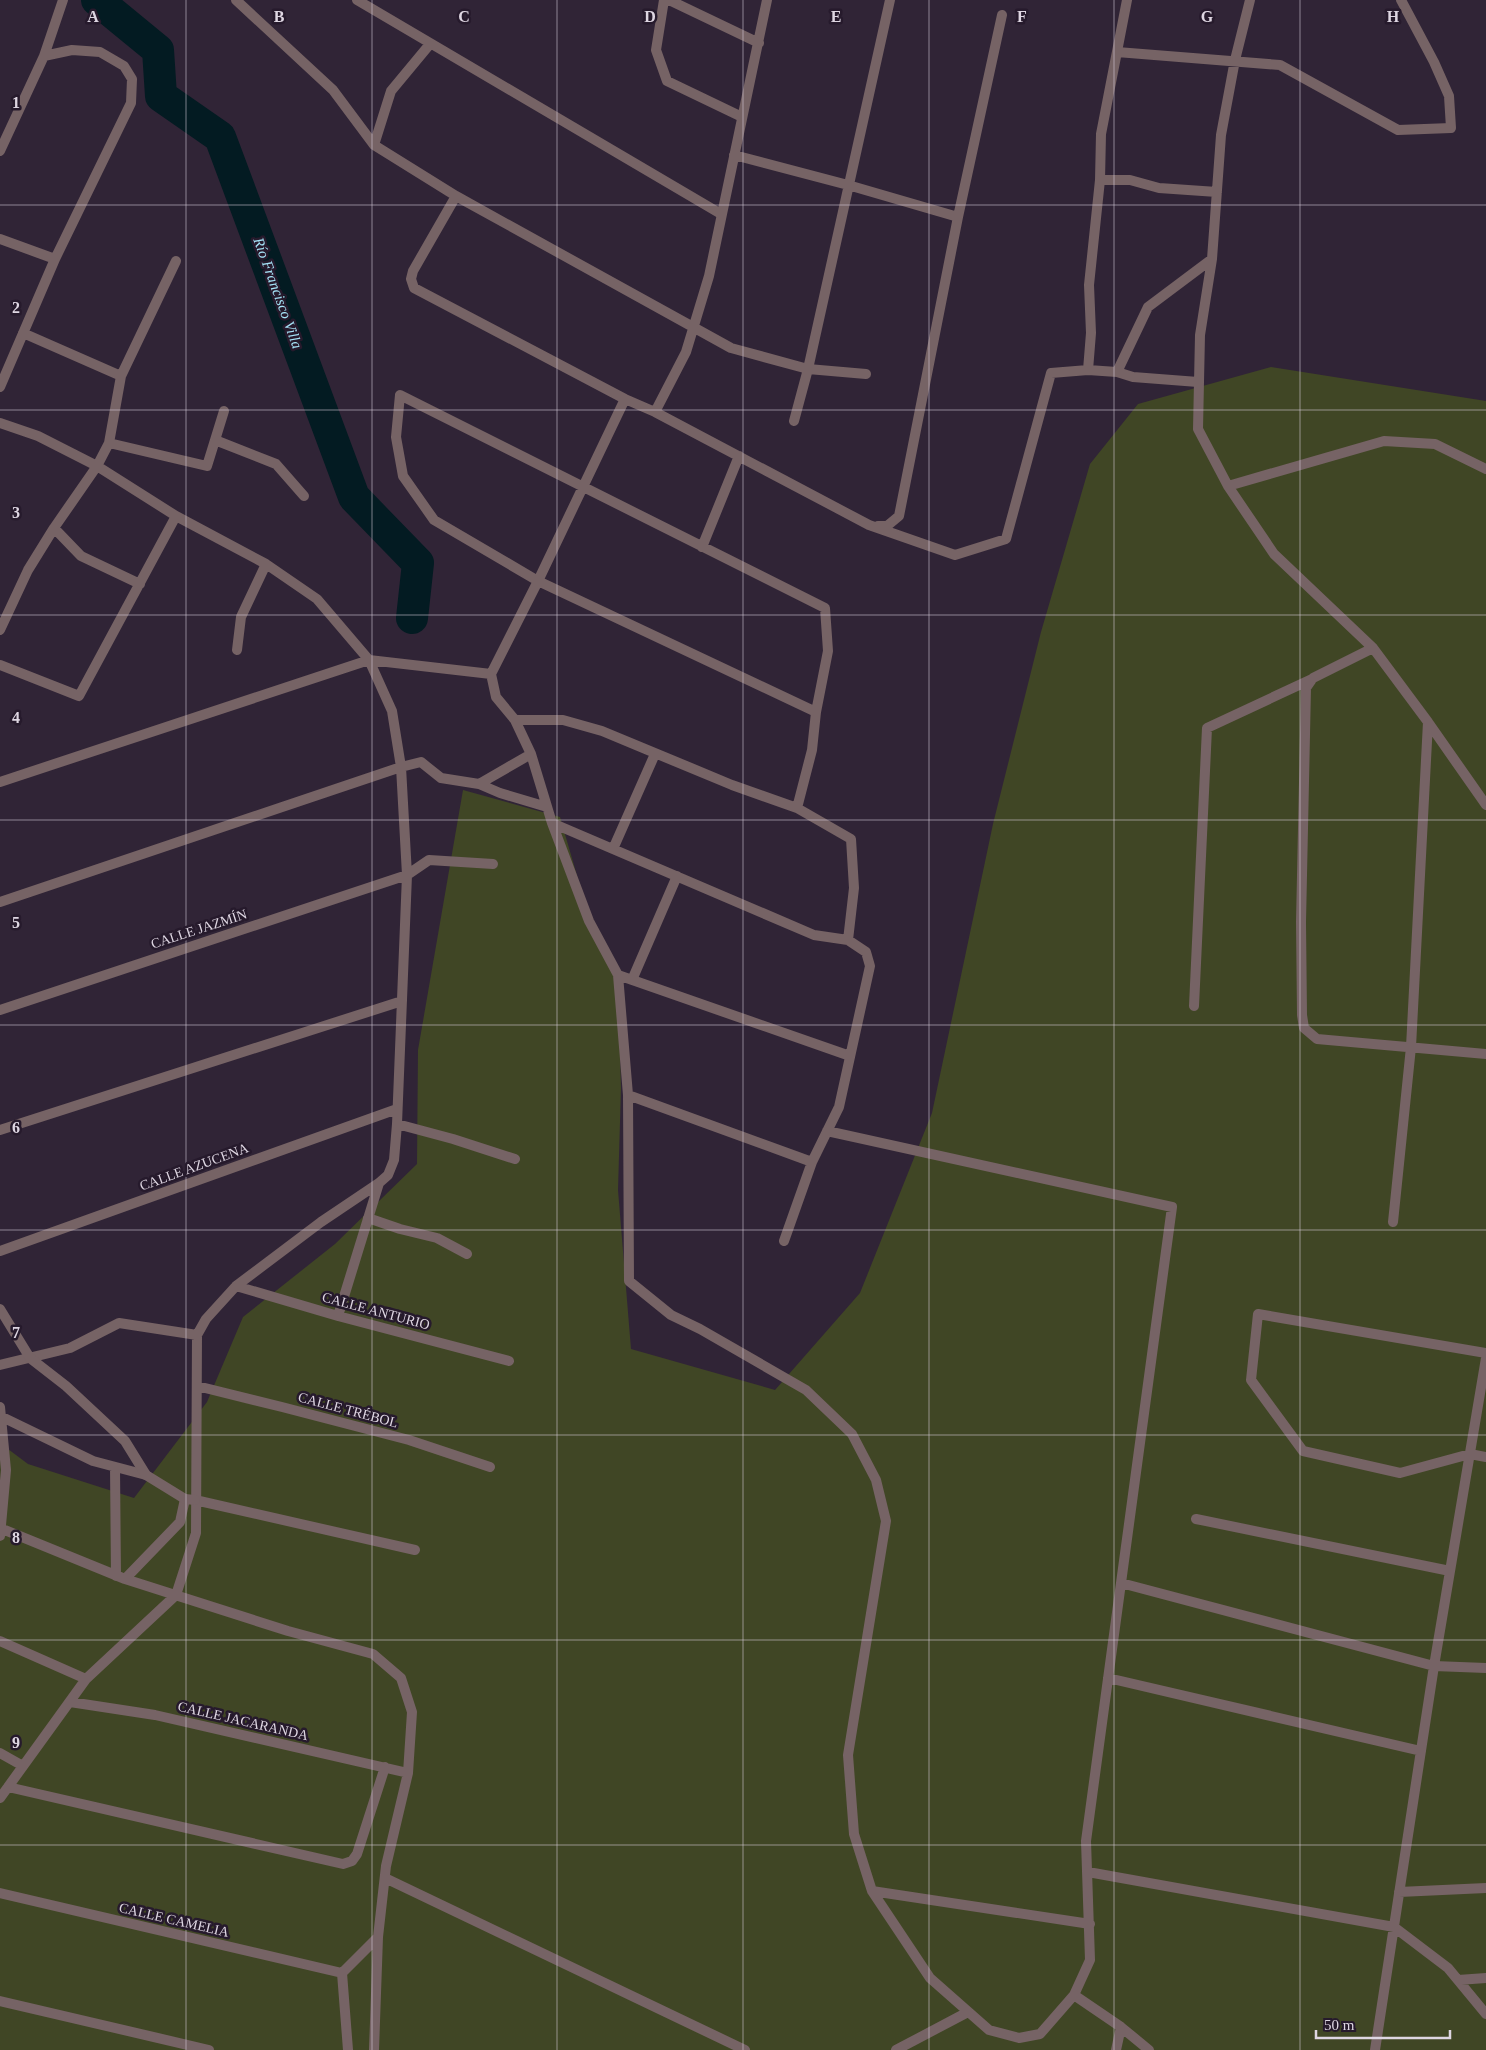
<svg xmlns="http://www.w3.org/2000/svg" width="1486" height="2050" viewBox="0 0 1486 2050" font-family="'Times New Roman',serif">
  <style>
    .green { fill: #404625 }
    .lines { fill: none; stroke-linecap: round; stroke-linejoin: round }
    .river { stroke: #031b22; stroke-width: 32 }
    .minor { stroke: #766365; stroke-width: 10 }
    .tertiary { stroke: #766365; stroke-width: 10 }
    .grid { fill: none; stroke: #ded6e2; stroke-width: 1; stroke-opacity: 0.55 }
    .labels { text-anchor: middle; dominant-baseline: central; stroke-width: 5; stroke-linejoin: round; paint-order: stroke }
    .street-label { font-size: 14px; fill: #ded6e2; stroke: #261a2c }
    .water-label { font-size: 15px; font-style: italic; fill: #a6e4f8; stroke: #261a2c }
    .grid-label { font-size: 16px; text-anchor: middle; font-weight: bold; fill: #ded6e2; stroke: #261a2c; stroke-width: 5; stroke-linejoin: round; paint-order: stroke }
  </style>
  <rect width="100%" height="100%" fill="#302436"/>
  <path class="green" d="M1271,367L1486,401V2050H0V1443L28,1464L134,1498L207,1402L243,1317L335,1244L417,1164L418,1050L463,790L560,817L589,917L618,981L621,1088L618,1190L631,1349L775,1390L860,1293L932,1113L993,824L1041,632L1090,464L1138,404Z"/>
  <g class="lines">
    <path class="river" d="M97,0L158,50L161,96L220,137L354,497L418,563L412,618"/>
    <path class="minor" d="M236,0L333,90L374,145L456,196L731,348L808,369L866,374
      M357,0L721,214
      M664,0L656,50L667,81L742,117
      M669,0L759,43
      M1250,0L1235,60L1221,135L1212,259L1200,335L1198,429L1228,486L1274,554L1373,648L1428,722L1486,805
      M1117,52L1280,65L1398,130L1451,128L1449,96L1434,62L1401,0
      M374,145L391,91L430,44
      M0,151L44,56L63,0
      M734,155L848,185L958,217
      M1100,180H1130L1159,188L1217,192
      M456,196L413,271L411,279L414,288L625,399L655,412L869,525L955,555L1006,539L1051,373L1088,370L1117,372L1148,307L1212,259
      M0,239L55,259
      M23,333L121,376
      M1088,370L1091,333L1089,285L1100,180L1101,134L1127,0
      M1117,372L1133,377L1198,382
      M0,387L55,259L131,103L132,79L124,66L100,52L72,50L44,56
      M625,399L538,581L491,674L496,697L515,720L531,754L552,823L589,921L618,975L628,1095L629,1281L671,1315L700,1329L806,1390L852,1434L876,1480L886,1521L848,1755L854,1834L872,1891L930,1978L989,2030L1019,2038L1040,2034L1074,1995L1090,1960L1086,1841L1172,1207L827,1131
      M655,412L686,352L709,276L767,0
      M794,421L808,369L890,0
      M0,423L38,436L97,466L176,516L266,564L317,599L369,660L392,711L401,767L407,875L397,1124L394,1160L388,1175L379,1183L321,1222L236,1286L206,1319L197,1335L196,1533L176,1595L86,1679L0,1798
      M215,440L276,464L304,496
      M109,443L207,466L224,411
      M1228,486L1384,441L1435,444L1486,469
      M878,526H887L899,516L958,217L1002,15
      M54,528L81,556L140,584
      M702,547L739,456
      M0,630L28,570L54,528L97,466L109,443L121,376L176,261
      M1373,648L1313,678L1306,688L1301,922L1302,1015L1304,1028L1317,1039L1486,1054
      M237,650L241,617L266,564
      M0,665L79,696L176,516
      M515,720H563L602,731L732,785L797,808L851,839L854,888L848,940
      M0,782L369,660L491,674
      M479,784L531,754
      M797,808L812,750L816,712L828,651L825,608L400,395L396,437L403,476L434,520L538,581L816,712
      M552,823L814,935L848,940L866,952L870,966L839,1107L812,1162L784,1241
      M613,849L655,754
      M0,902L401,767L421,762L441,778L479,784L500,793L547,807
      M618,975L850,1056
      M632,980L677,876
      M1194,1006L1207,728L1312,679
      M0,1010L407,875L429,860L493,864
      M628,1095L812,1162
      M397,1124L453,1139L515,1159
      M0,1130L402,1001
      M368,1218L400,1229L437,1238L467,1254
      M1393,1222L1411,1047L1428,722
      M0,1251L397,1109
      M236,1286L338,1316L509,1361
      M338,1316L379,1183
      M1486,1353L1258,1314L1251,1380L1303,1451L1400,1473L1470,1454L1486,1457
      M0,1365L70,1348L119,1323L197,1335
      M197,1386L282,1407L409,1440L490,1467
      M0,1407L6,1470L0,1536
      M0,1416L93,1461L146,1475
      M115,1467L116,1576
      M195,1500L415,1550
      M1196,1519L1450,1571
      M0,1528L125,1579L288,1631L373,1654L401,1678L412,1712L408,1773L386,1866L378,1937L374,2050
      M125,1579L180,1522L185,1499
      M1121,1583L1434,1666L1486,1668
      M0,1641L86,1679
      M1108,1678L1421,1751
      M70,1702L155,1715L408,1773
      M0,1753L23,1766
      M8,1787L343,1864L352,1861L357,1854L385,1767
      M1088,1872L1394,1927L1448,1968L1486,2014
      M385,1878L745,2050
      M872,1891L1090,1924
      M1399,1892L1486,1888
      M0,1893L342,1973
      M1458,1980L1486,1978
      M1074,1995L1121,2027L1149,2050
      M0,2001L209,2050
      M348,2050L342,1973L378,1937
      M896,2050L968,2012
      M1116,2050L1121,2027
      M1375,2050L1434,1666L1486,1358"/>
    <path class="tertiary" d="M0,1309L30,1358L66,1386L125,1441L146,1475L185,1499L195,1500"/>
  </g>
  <path class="grid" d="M186,0V2050M372,0V2050M557,0V2050M743,0V2050M929,0V2050M1114,0V2050M1300,0V2050M0,205H1486M0,410H1486M0,615H1486M0,820H1486M0,1025H1486M0,1230H1486M0,1435H1486M0,1640H1486M0,1845H1486"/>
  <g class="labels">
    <g class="street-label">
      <text transform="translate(199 929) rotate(-18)">CALLE JAZMÍN</text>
      <text transform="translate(194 1167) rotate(-20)">CALLE AZUCENA</text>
      <text transform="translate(376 1311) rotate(15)">CALLE ANTURIO</text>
      <text transform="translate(348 1410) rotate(15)">CALLE TRÉBOL</text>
      <text transform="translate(243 1721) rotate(13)">CALLE JACARANDA</text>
      <text transform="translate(174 1920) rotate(13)">CALLE CAMELIA</text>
    </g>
    <g class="water-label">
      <text transform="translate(278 293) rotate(70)">Río Francisco Villa</text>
    </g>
  </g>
  <g class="grid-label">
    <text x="93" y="22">A</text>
    <text x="279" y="22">B</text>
    <text x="464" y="22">C</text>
    <text x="650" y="22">D</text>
    <text x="836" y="22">E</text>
    <text x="1022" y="22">F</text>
    <text x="1207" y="22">G</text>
    <text x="1393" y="22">H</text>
    <text x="16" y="108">1</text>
    <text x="16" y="313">2</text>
    <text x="16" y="518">3</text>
    <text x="16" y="723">4</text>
    <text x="16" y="928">5</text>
    <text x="16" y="1133">6</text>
    <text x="16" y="1338">7</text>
    <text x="16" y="1543">8</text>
    <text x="16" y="1748">9</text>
  </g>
  <path d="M1316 2030v8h134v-8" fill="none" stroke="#ded6e2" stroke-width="2.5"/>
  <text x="1324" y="2030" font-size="15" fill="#ded6e2" stroke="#261a2c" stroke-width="4" paint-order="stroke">50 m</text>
</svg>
